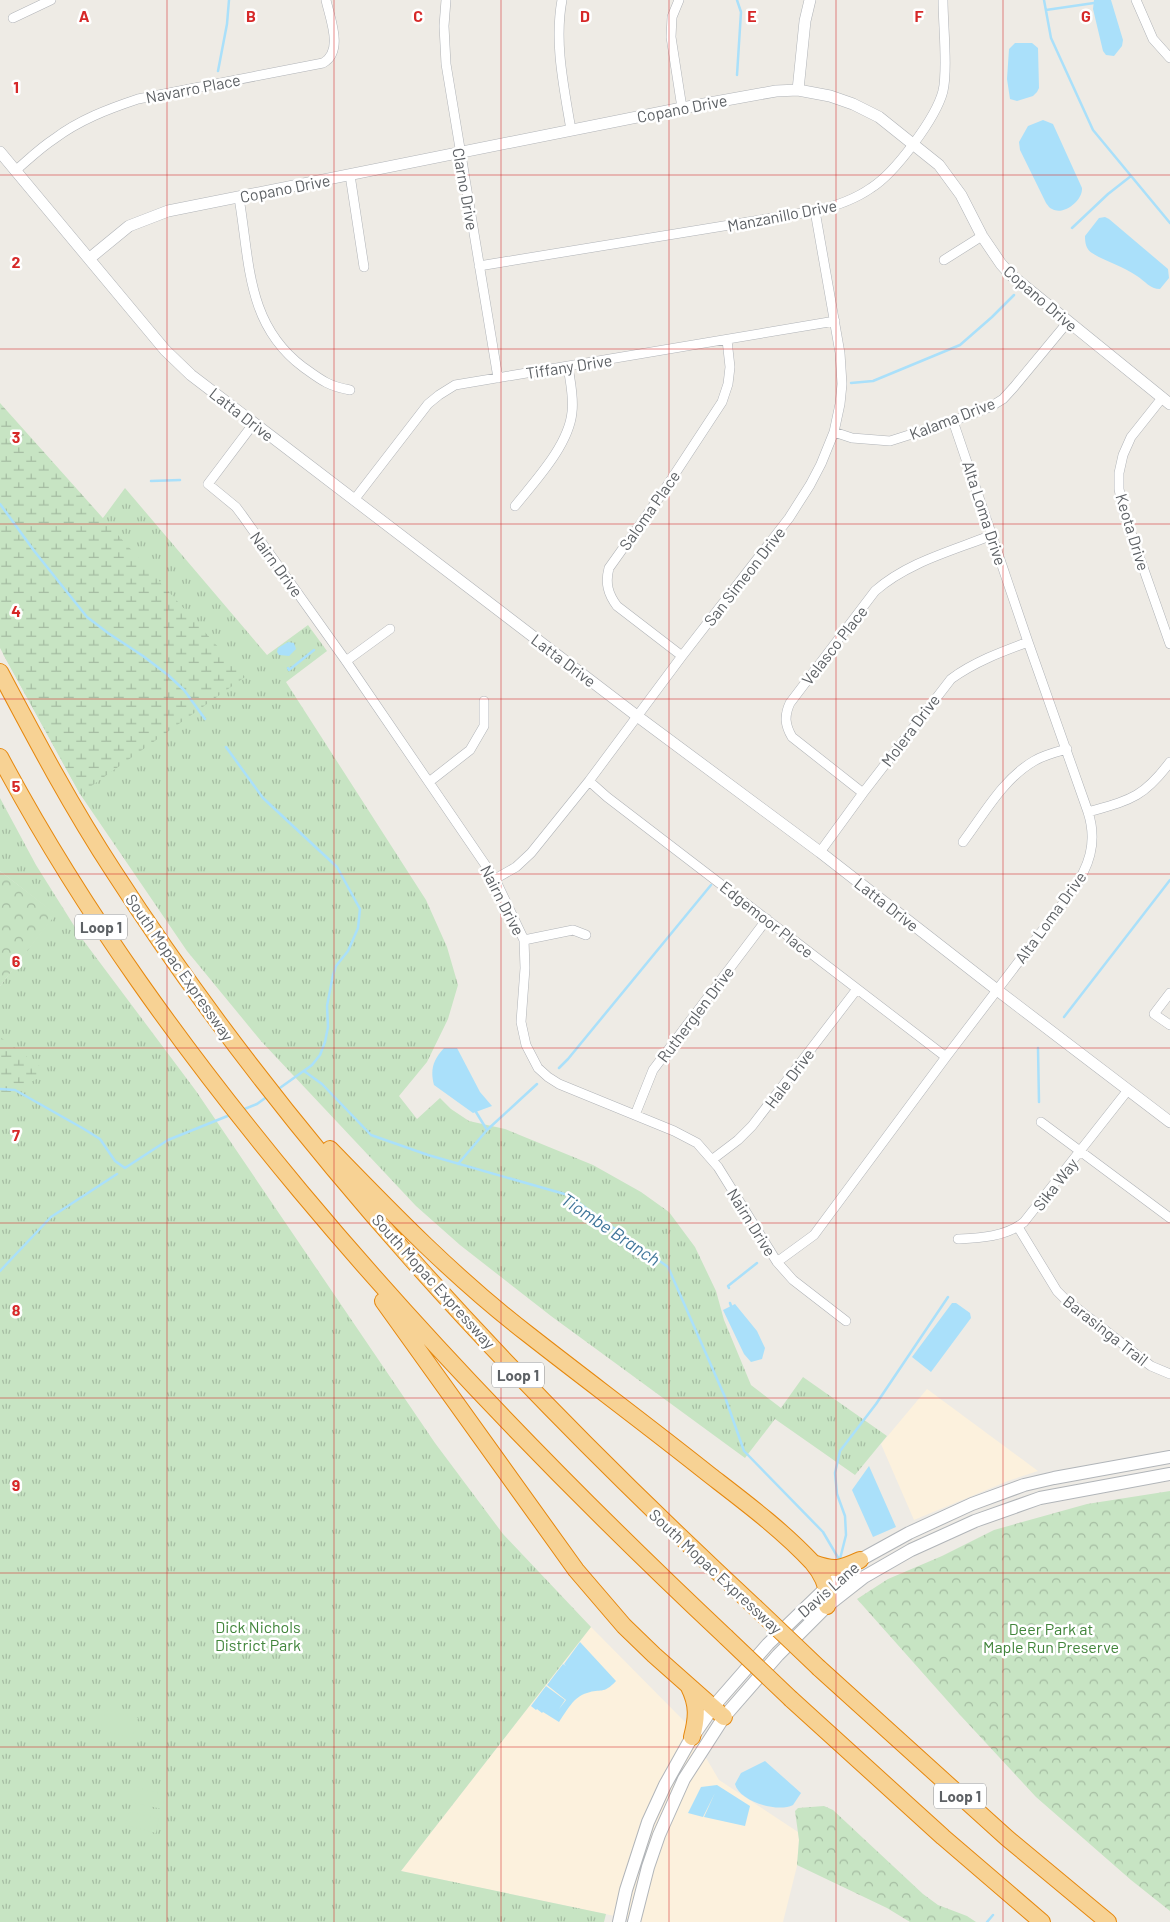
<svg xmlns="http://www.w3.org/2000/svg" width="1170" height="1922" viewBox="0 0 1170 1922" font-family="Barlow,sans-serif">
  <style>
    .commercial { fill: #fcf1dd }
    .grass { fill: url(#grass-tufts) }
    .forest { fill: url(#forest-crowns) }
    .wetland { fill: url(#wetland-marsh) }
    .pitch { fill: #c7e4c3 }
    .water { fill: #aae0fa }
    .lines { fill: none; stroke-linecap: round; stroke-linejoin: round }
    .stream { stroke: #aae0fa; stroke-width: 2.5 }
    .minor-casing { stroke: #b0b3b7; stroke-width: 10 }
    .tertiary-casing { stroke: #b0b3b7; stroke-width: 12 }
    .secondary-casing { stroke: #b1b5b9; stroke-width: 14 }
    .motorway-casing { stroke: #e6880e; stroke-width: 18 }
    .minor { stroke: #fff; stroke-width: 9 }
    .tertiary { stroke: #fff; stroke-width: 11 }
    .secondary { stroke: #fff; stroke-width: 12 }
    .motorway { stroke: #f7d294; stroke-width: 16 }
    .motorway-bridge-casing { stroke: #e6880e; stroke-width: 18; stroke-linecap: butt }
    .motorway-bridge { stroke: #f7d294; stroke-width: 16 }
    .grid { fill: none; stroke: #d62828; stroke-width: 1; stroke-opacity: 0.55 }
    .labels { text-anchor: middle; dominant-baseline: central; stroke-width: 5; stroke-linejoin: round; paint-order: stroke }
    .shield { fill: #fff; stroke: #8e9093; stroke-width: 1 }
    .shield-label { font-size: 15px; font-weight: bold; fill: #5d6165 }
    .street-label { font-size: 16px; fill: #5d6165; stroke: #fff }
    .park-label { font-size: 16px; fill: #41853b; stroke: #fff }
    .water-label { font-size: 18px; font-style: italic; fill: #41779b; stroke: #fff }
    .grid-label { font-size: 16px; text-anchor: middle; font-weight: bold; fill: #d62828; stroke: #fff; stroke-width: 5; stroke-linejoin: round; paint-order: stroke }
  </style>
  <defs>
    <pattern id="grass-tufts" width="24" height="20" patternUnits="userSpaceOnUse" patternTransform="scale(1.25)"><rect width="24" height="20" fill="#c7e4c3"/><path d="M3 7l-1-3M5 7V3M7 7l1-3M15 17l-1-3M17 17v-4M19 17l1-3" fill="none" stroke="#a5bca2"/></pattern>
    <pattern id="forest-crowns" width="20" height="18" patternUnits="userSpaceOnUse" patternTransform="scale(1.25)"><rect width="20" height="18" fill="#c7e4c3"/><path d="M2 6a3 3 0 1 1 6 0M12 15a3 3 0 1 1 6 0" fill="none" stroke="#a5bca2"/></pattern>
    <pattern id="wetland-marsh" width="20" height="14" patternUnits="userSpaceOnUse" patternTransform="scale(1.25)"><rect width="20" height="14" fill="#c7e4c3"/><path d="M1 5h8M5 5V1M11 12h8M15 12V8" fill="none" stroke="#a5bca2"/></pattern>
  </defs>
  <rect width="100%" height="100%" fill="#eeebe5"/>
  <path class="commercial" d="M927,1389L1038,1471L1008,1481L914,1520L881,1444Z
    M591,1627L685,1722L719,1780L798,1832L799,1840L797,1866L783,1922H643L401,1871Z"/>
  <path class="grass" d="M125,488L267,655L308,625L327,651L286,682L426,900L447,947L458,985L448,1019L427,1062L399,1096L417,1119L440,1098L451,1109L469,1121L505,1129L593,1165L641,1192L669,1212L695,1247L716,1291L724,1320L751,1385L781,1408L803,1377L887,1436L855,1475L775,1419L745,1458L551,1316L460,1245L416,1206L261,1041L187,951L80,794L3,654Z
    M0,798L36,865L83,940L196,1091L435,1443L503,1534L591,1627L401,1871L606,1914L604,1922H0V986L55,914L0,871Z"/>
  <path class="forest" d="M0,871L56,914L0,986Z
    M1170,1491V1911L1131,1880L1036,1797L961,1716L857,1599L888,1579L942,1556L994,1530L1087,1504Z
    M824,1806L833,1810L923,1894L938,1905L967,1916L976,1922H910L887,1908L797,1865L799,1840L795,1811L798,1808Z"/>
  <path class="wetland" d="M0,403L245,677L80,794L0,648Z
    M0,1037L49,1073L0,1097Z"/>
  <path class="pitch" d="M106,1710L138,1718L132,1738L100,1730Z
    M135,1787L165,1795L162,1809L131,1802Z
    M129,1812L159,1819L156,1833L125,1825Z"/>
  <path class="water" d="M1094,0H1111L1123,40L1122,46L1114,56L1106,55L1103,51L1093,9Z
    M1015,43H1032L1038,48L1039,88L1037,92L1033,96L1017,101L1010,99L1007,79L1009,49Z
    M1043,120L1053,124L1082,188C1083,200 1064,216 1052,209C1049,208 1048,205 1046,203L1020,150L1019,142L1028,126Z
    M1105,217L1109,219L1168,269L1169,278L1160,289C1150,289 1145,281 1137,276C1123,266 1106,262 1092,253C1086,249 1085,243 1085,236L1099,218Z
    M288,642L294,643L296,649L289,656L279,655L277,652L278,648Z
    M444,1048H457L480,1092L492,1106L473,1113L434,1085C430,1070 433,1060 444,1048Z
    M952,1303H956L970,1313L971,1318L931,1372L912,1357Z
    M735,1304L757,1331L765,1348L762,1359L751,1362L744,1354L723,1310Z
    M869,1466L896,1527L873,1537L852,1490Z
    M580,1642L616,1681C603,1695 601,1688 587,1693C574,1696 566,1712 559,1722L543,1712L542,1713L537,1709L536,1710L531,1706L546,1686L565,1700L559,1709L566,1700L547,1685L563,1664L566,1666L564,1664Z
    M765,1761L801,1793L793,1805C777,1813 739,1801 735,1784L741,1773Z
    M717,1785L750,1806L745,1826L704,1817L715,1793L703,1817L688,1813L701,1787Z"/>
  <g class="lines">
    <path class="stream" d="M1044,0L1051,38L1093,130L1170,223
      M1046,10L1094,3
      M218,71L227,24L229,0
      M737,75L741,12L737,0
      M1072,228L1108,194L1131,176
      M851,383L873,381L960,345L992,317L1014,295
      M151,481L180,480
      M0,504L35,552L87,617L108,633L143,656L168,675L184,690L205,719
      M288,668L289,670L314,650
      M226,747L263,798L337,867L360,909L358,928L348,951L336,966L333,975L327,1006L328,1027L325,1042L320,1055L312,1065L277,1090
      M1064,1017L1170,880
      M1038,1048L1039,1102
      M559,1068L568,1059L711,885
      M304,1071L322,1084L371,1135L428,1155L568,1195L668,1267L725,1397L744,1451L823,1532L840,1561
      M0,1089L15,1090L84,1129L100,1139L115,1161L125,1168L168,1140L230,1115
      M242,1110L257,1104L268,1096
      M476,1112L487,1130
      M458,1164L487,1130L537,1084
      M0,1271L51,1217L117,1174
      M729,1288L728,1286L757,1263
      M730,1303L731,1306
      M840,1559L846,1535L845,1516L837,1494L835,1473L840,1451L876,1404L948,1297
      M987,1922L993,1915"/>
    <defs>
      <path id="minor" d="M446,0L444,26L446,64L498,378
        M562,0C554,43 564,87 571,130
        M679,0L672,17L671,37L682,108
        M1136,0L1153,39L1170,58
        M13,18L51,0
        M15,171C28,160 40,148 54,139C79,120 108,109 138,99L323,63C344,51 330,19 326,0
        M350,175L364,267
        M239,198C250,262 246,324 303,367C321,380 328,386 350,390
        M944,260L982,236
        M479,266L815,211C836,206 854,200 871,188C895,173 936,118 943,91C948,69 943,25 943,0
        M1162,398L1131,437L1123,455L1119,473V489L1124,513L1170,644
        M254,423L208,484L236,507L242,515L346,661L495,879L524,940L525,968L521,1022L526,1045L538,1068L548,1077L559,1084L674,1131L697,1143L718,1167L777,1262L793,1280L846,1321
        M834,432L852,438L890,441L953,421L990,407L1003,399L1014,387L1067,323
        M354,500L428,404L439,395L455,385L835,321
        M515,506C535,481 569,445 572,412C574,397 570,381 568,366
        M682,656L617,606C608,594 605,583 609,568L661,495L722,402L728,384L730,367L727,340
        M346,661L390,629
        M589,781L607,797L946,1057
        M429,782L470,750L484,726V701
        M863,793L792,737C785,725 784,716 790,703L875,591C908,562 952,551 992,535
        M1088,812C1130,800 1143,798 1170,762
        M963,842C984,814 1003,779 1034,761C1044,755 1056,752 1067,749
        M820,852L863,793L951,679C974,662 1001,652 1028,642
        M495,879L516,867L531,853L589,781L682,656L789,518L810,485L821,464L834,432L840,404L842,384L840,353L815,211
        M524,940L573,930L586,935
        M1170,993L1154,1014L1170,1025
        M635,1115L653,1070L767,919
        M1041,1122L1170,1218
        M713,1159L738,1140L752,1126L857,989
        M1018,1227L1057,1291L1065,1299L1151,1366L1170,1374
        M958,1239C979,1238 1006,1237 1024,1222L1128,1090
        M777,1262L814,1235L946,1057L1071,893C1089,867 1098,843 1088,812L1028,642L953,421"/>
      <path id="tertiary" d="M798,90L805,21L810,0
        M0,152L165,350L191,375L637,716L820,852L997,990L1170,1122
        M90,258L129,226L168,211L682,108L776,91L798,90L830,96L853,104L879,117L939,165L961,195L982,236L1001,264L1011,275L1170,404"/>
      <path id="secondary" d="M619,1922L626,1890L648,1822L665,1785L689,1742L713,1707L768,1644L827,1587L860,1560L909,1533L972,1504L1024,1485L1054,1478L1170,1457
        M634,1922L648,1867L659,1835L684,1779L724,1717L778,1655L827,1606L864,1577L911,1550L975,1521L1040,1498L1170,1474"/>
      <path id="motorway" d="M0,672C36,740 72,808 114,872C291,1146 517,1386 755,1607
        M0,757C83,913 188,1056 301,1192C433,1350 576,1496 726,1637
        M330,1149C393,1214 456,1279 529,1335C589,1382 651,1428 711,1476C746,1503 782,1530 812,1562C823,1575 830,1590 827,1606
        M383,1301L576,1570L624,1626L654,1655L724,1717
        M813,1563C835,1571 840,1569 860,1560
        M819,1668L1007,1838L1108,1922
        M689,1687C698,1705 697,1718 692,1737
        M791,1699L943,1837L1042,1922"/>
    </defs>
    <use href="#minor" class="minor-casing"/>
    <use href="#tertiary" class="tertiary-casing"/>
    <use href="#secondary" class="secondary-casing"/>
    <use href="#motorway" class="motorway-casing"/>
    <use href="#minor" class="minor"/>
    <use href="#tertiary" class="tertiary"/>
    <use href="#secondary" class="secondary"/>
    <use href="#motorway" class="motorway"/>
    <defs>
      <path id="motorway-bridge" d="M755,1607L819,1668
        M726,1637L791,1699"/>
    </defs>
    <use href="#motorway-bridge" class="motorway-bridge-casing"/>
    <use href="#motorway-bridge" class="motorway-bridge"/>
  </g>
  <path class="grid" d="M167,0V1922M334,0V1922M501,0V1922M669,0V1922M836,0V1922M1003,0V1922M0,175H1170M0,349H1170M0,524H1170M0,699H1170M0,874H1170M0,1048H1170M0,1223H1170M0,1398H1170M0,1573H1170M0,1747H1170"/>
  <g class="labels">
    <g class="shield">
      <rect x="75" y="914.5" width="52" height="25" rx="4"/>
      <rect x="492" y="1362.5" width="52" height="25" rx="4"/>
      <rect x="934" y="1783.5" width="52" height="25" rx="4"/>
    </g>
    <g class="shield-label">
      <text x="101" y="927">Loop 1</text>
      <text x="518" y="1375">Loop 1</text>
      <text x="960" y="1796">Loop 1</text>
    </g>
    <g class="street-label">
      <text transform="translate(193 88) rotate(-11)">Navarro Place</text>
      <text transform="translate(682 108) rotate(-11)">Copano Drive</text>
      <text transform="translate(285 188) rotate(-11)">Copano Drive</text>
      <text transform="translate(466 189) rotate(80)">Clarno Drive</text>
      <text transform="translate(782 215) rotate(-11)">Manzanillo Drive</text>
      <text transform="translate(1041 298) rotate(41)">Copano Drive</text>
      <text transform="translate(569 366) rotate(-9)">Tiffany Drive</text>
      <text transform="translate(242 414) rotate(38)">Latta Drive</text>
      <text transform="translate(952 418) rotate(-21)">Kalama Drive</text>
      <text transform="translate(649 510) rotate(-55)">Saloma Place</text>
      <text transform="translate(985 513) rotate(72)">Alta Loma Drive</text>
      <text transform="translate(1133 532) rotate(73)">Keota Drive</text>
      <text transform="translate(277 564) rotate(54)">Nairn Drive</text>
      <text transform="translate(744 576) rotate(-52)">San Simeon Drive</text>
      <text transform="translate(834 645) rotate(-52)">Velasco Place</text>
      <text transform="translate(564 660) rotate(37)">Latta Drive</text>
      <text transform="translate(910 730) rotate(-53)">Molera Drive</text>
      <text transform="translate(503 900) rotate(63)">Nairn Drive</text>
      <text transform="translate(887 904) rotate(38)">Latta Drive</text>
      <text transform="translate(1050 917) rotate(-54)">Alta Loma Drive</text>
      <text transform="translate(767 919) rotate(38)">Edgemoor Place</text>
      <text transform="translate(180 967) rotate(55)">South Mopac Expressway</text>
      <text transform="translate(695 1014) rotate(-53)">Rutherglen Drive</text>
      <text transform="translate(789 1078) rotate(-53)">Hale Drive</text>
      <text transform="translate(1055 1184) rotate(-52)">Sika Way</text>
      <text transform="translate(752 1222) rotate(58)">Nairn Drive</text>
      <text transform="translate(434 1281) rotate(48)">South Mopac Expressway</text>
      <text transform="translate(1106 1330) rotate(38)">Barasinga Trail</text>
      <text transform="translate(716 1571) rotate(43)">South Mopac Expressway</text>
      <text transform="translate(828 1589) rotate(-41)">Davis Lane</text>
    </g>
    <g class="park-label">
      <text x="258" y="1626">Dick Nichols<tspan x="258" dy="18">District Park</tspan></text>
      <text x="1051" y="1628">Deer Park at<tspan x="1051" dy="18">Maple Run Preserve</tspan></text>
    </g>
    <g class="water-label">
      <text transform="translate(611 1229) rotate(34)">Tiombe Branch</text>
    </g>
  </g>
  <g class="grid-label">
    <text x="84" y="22">A</text>
    <text x="251" y="22">B</text>
    <text x="418" y="22">C</text>
    <text x="585" y="22">D</text>
    <text x="752" y="22">E</text>
    <text x="919" y="22">F</text>
    <text x="1086" y="22">G</text>
    <text x="16" y="93">1</text>
    <text x="16" y="268">2</text>
    <text x="16" y="443">3</text>
    <text x="16" y="617">4</text>
    <text x="16" y="792">5</text>
    <text x="16" y="967">6</text>
    <text x="16" y="1141">7</text>
    <text x="16" y="1316">8</text>
    <text x="16" y="1491">9</text>
  </g>
</svg>
